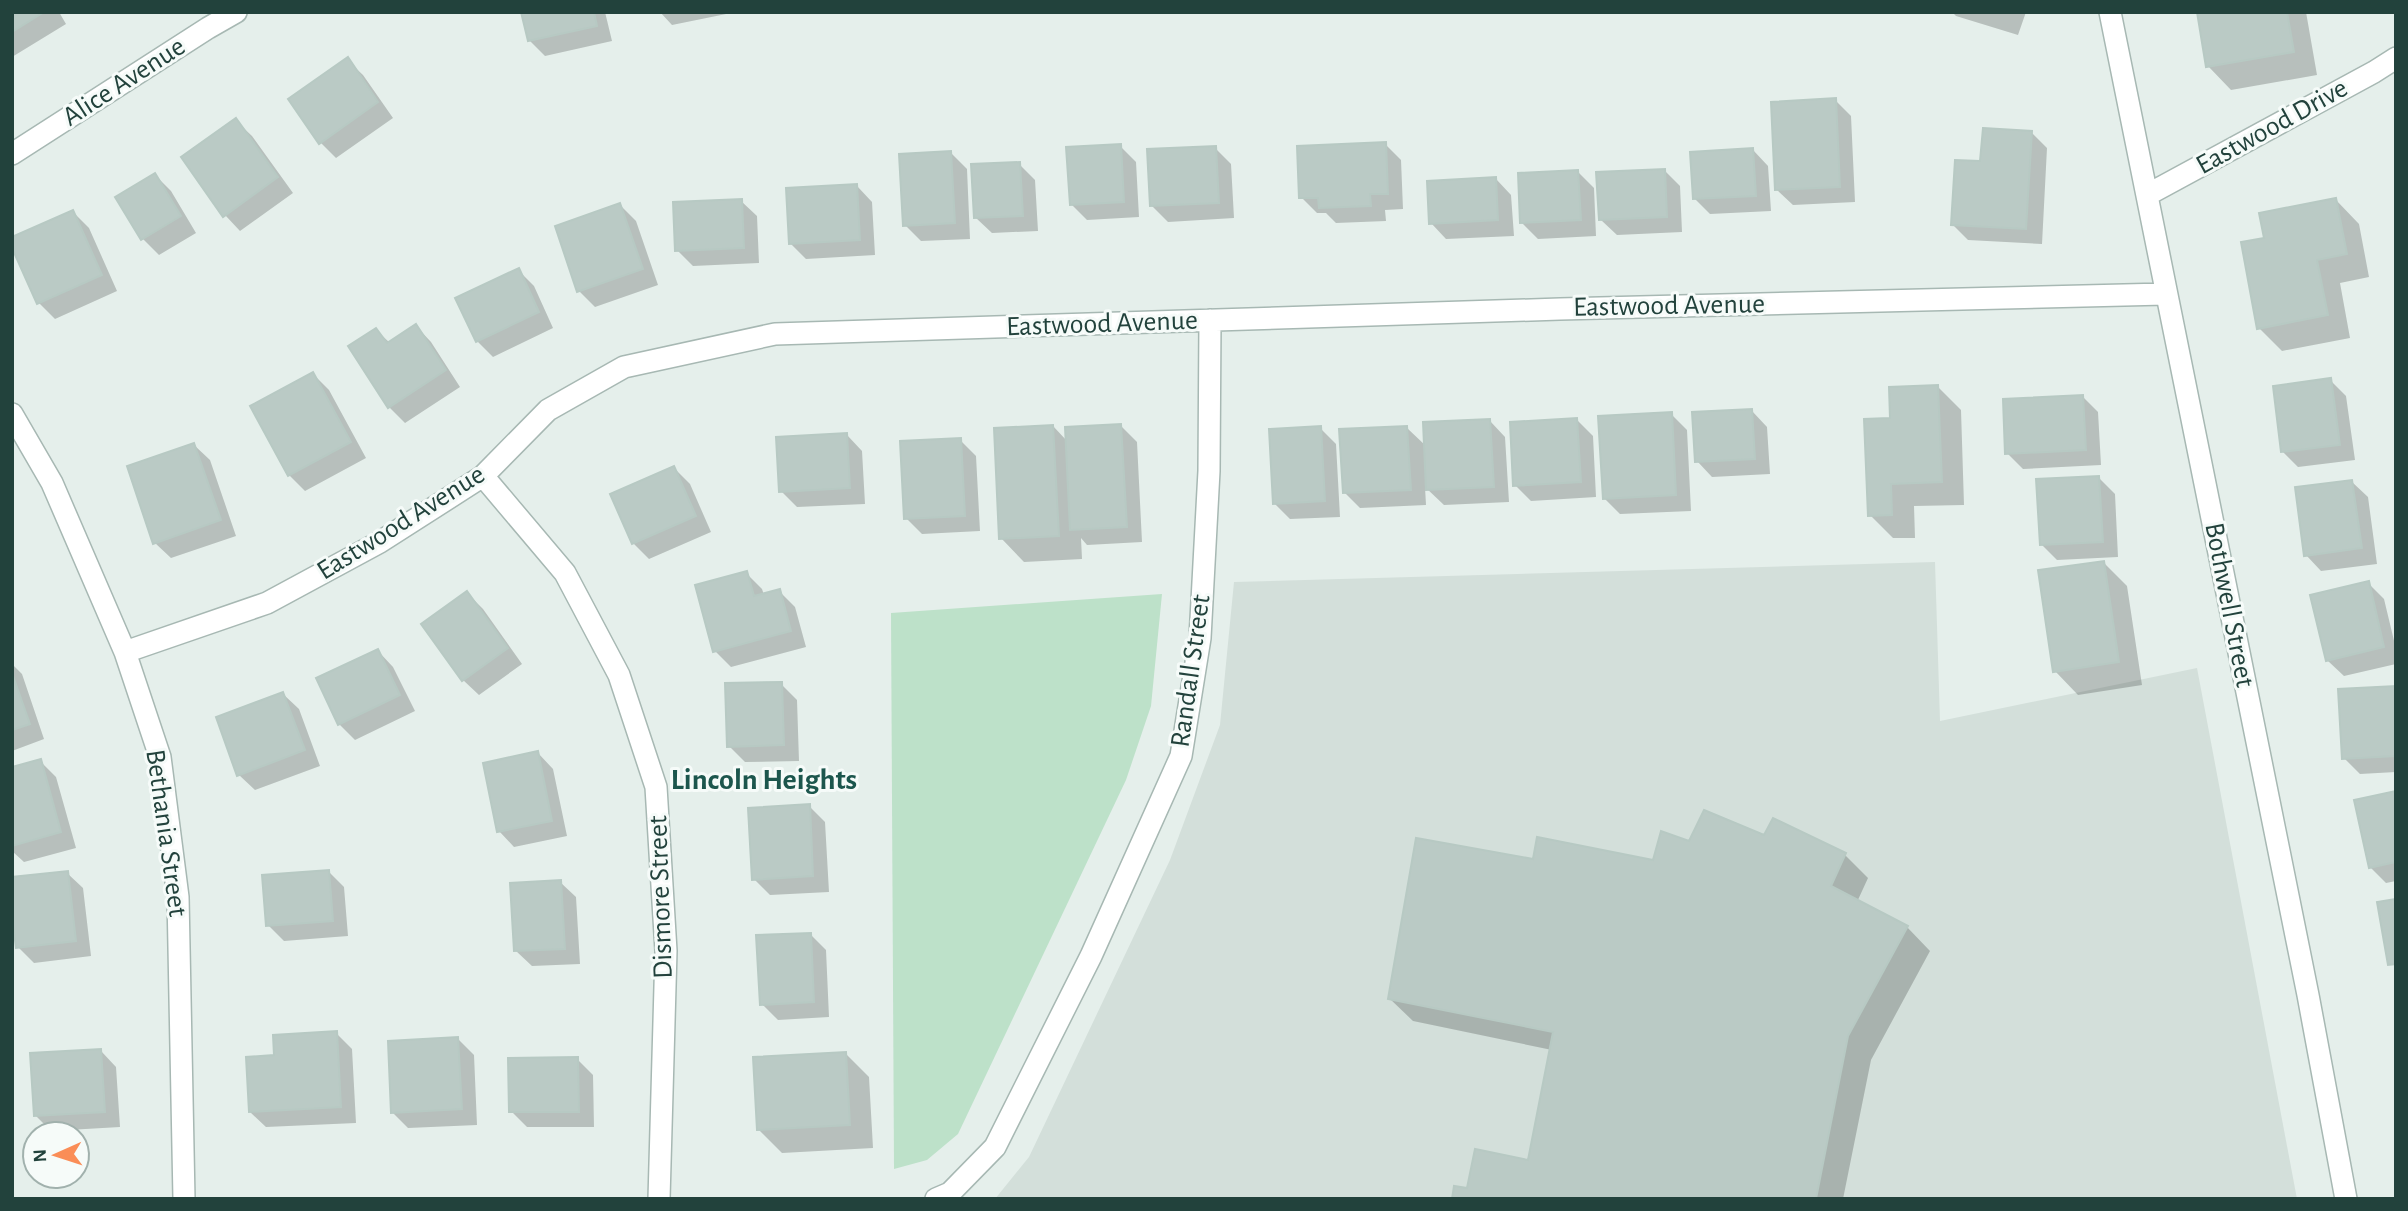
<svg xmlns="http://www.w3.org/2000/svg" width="2408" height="1211" viewBox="0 0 2408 1211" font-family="'Alegreya Sans',sans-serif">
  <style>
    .built { fill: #d3dfda }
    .green { fill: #bde1c9 }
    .shadow { fill: #0003 }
    .building { fill: #bacac5; stroke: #b7c9c3; stroke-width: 2 }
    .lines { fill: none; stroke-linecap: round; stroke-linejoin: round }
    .minor-casing { stroke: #a7b8b3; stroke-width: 24 }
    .minor { stroke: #fff; stroke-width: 21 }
    .labels { text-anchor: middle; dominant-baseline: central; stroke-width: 6; stroke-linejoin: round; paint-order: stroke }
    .street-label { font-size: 28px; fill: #22423c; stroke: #f6fbf9 }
    .neighbourhood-label { font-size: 30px; font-weight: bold; fill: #1c564d; stroke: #f6fbf9 }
  </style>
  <rect width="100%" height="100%" fill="#e5efeb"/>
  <path class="built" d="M1935,562L1940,721L2197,668L2297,1199H995L1029,1157L1170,860L1220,725L1234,582Z"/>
  <path class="green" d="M1162,594L1151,706L1126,780L958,1134L927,1160L894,1169L891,613Z"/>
  <path class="shadow" d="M12,12H59L66,24L12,57Z
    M523,12H605L612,41L545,56L529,40Z
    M660,12H736L672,25Z
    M1952,12H2026L2018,35L1956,16Z
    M2198,12H2306L2317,75L2231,90L2208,66Z
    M347,60L363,75L393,118L336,158L320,142Z
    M1835,100L1851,116L1855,202L1793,205L1777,190Z
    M236,121L252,136L293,193L240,231L225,215Z
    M2031,132L2047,148L2042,244L1968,240L1952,224Z
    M1385,144L1401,160L1403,209L1385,210L1386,221L1336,223L1326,213H1317L1301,197Z
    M1120,146L1136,162L1139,217L1087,220L1071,204Z
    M1215,148L1231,164L1234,218L1168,222L1152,206Z
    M1753,150L1768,166L1771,211L1710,214L1694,198Z
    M951,153L967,169L970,239L921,241L905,225Z
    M1019,164L1035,180L1038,231L992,233L976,218Z
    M1664,170L1680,186L1682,232L1617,235L1601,220Z
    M1578,172L1594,188L1596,236L1538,239L1522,223Z
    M155,175L171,191L196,233L159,255L143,239L118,197Z
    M1496,179L1511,195L1514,236L1446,239L1431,223Z
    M857,186L872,202L875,255L806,259L790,243Z
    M2336,200L2359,224L2369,277L2340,283L2350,338L2282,351L2259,328L2266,239Z
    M741,201L757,216L759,263L693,266L677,250Z
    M620,205L636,221L658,285L595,307L579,291Z
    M73,212L89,228L117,291L55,319L39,303L12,243Z
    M518,270L534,286L553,328L493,357L477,341Z
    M416,326L431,342L460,387L405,423L389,407L376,330L390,343Z
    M313,374L329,390L366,458L305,491L289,475Z
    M2330,380L2346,396L2355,460L2298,467L2282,451Z
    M1937,386L1961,410L1964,505L1914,506L1915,538H1893L1870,515L1892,419Z
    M2082,396L2098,412L2101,465L2023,469L2007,453Z
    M1752,411L1767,427L1770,474L1712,477L1697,461Z
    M1671,414L1687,430L1691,511L1620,514L1604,498Z
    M1577,420L1593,436L1596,497L1531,501L1515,485Z
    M1490,421L1505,437L1509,502L1444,505L1425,487L1426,505L1360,508L1344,492L1407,428L1426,446Z
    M1053,426L1067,441L1121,426L1137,442L1142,542L1087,545L1081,538L1082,559L1024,562L1001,538Z
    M1320,428L1336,444L1340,517L1290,519L1274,503Z
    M847,435L862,451L865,504L797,507L781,491Z
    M960,440L976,456L980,531L922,534L906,518Z
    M194,445L210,460L236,536L171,558L155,543Z
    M674,468L690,484L711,532L649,559L633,543Z
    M2099,478L2115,494L2118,557L2057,560L2041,544Z
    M2352,482L2368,497L2377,564L2321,571L2306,555Z
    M2104,563L2127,586L2142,685L2078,695L2055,671Z
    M746,573L762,589L764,595L779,591L795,607L806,647L731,667L715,651L697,586Z
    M2368,583L2384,599L2396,649V664L2344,676L2328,661Z
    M467,593L483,609L522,664L479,695L463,680Z
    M378,651L393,667L415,711L355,740L339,724Z
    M12,664L22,674L44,739L12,751Z
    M781,684L797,700L799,761L745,762L729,746Z
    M2396,688V772L2360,774L2344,758Z
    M283,694L299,709L320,766L255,790L239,775Z
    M538,753L553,769L567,836L514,847L499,831Z
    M40,761L56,777L76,848L24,862L12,851V769Z
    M2396,792V881L2386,883L2370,867Z
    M809,806L825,822L829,892L770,895L754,879Z
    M1764,838L1845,855L1868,878L1857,902L1907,927L1930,951L1871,1060L1843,1199H1454L1529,1162L1552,1050L1413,1021L1389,998L1534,861L1654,862L1690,843Z
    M328,871L344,887L348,936L284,941L268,925Z
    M67,873L83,888L91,956L34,963L18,947Z
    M560,882L576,897L580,964L532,966L516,951Z
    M810,934L826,950L829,1017L778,1020L762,1004Z
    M336,1033L352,1049L356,1123L266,1127L250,1112L276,1057Z
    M458,1039L474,1055L477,1125L408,1128L392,1112Z
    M101,1051L116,1067L120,1127L51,1131L35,1115Z
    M846,1054L869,1077L873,1148L782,1153L759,1130Z
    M577,1059L593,1075L594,1127H527L511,1111Z"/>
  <path class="building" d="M12,12H44L12,32Z
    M521,12H594L597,26L528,41Z
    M2197,12H2287L2294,52L2206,67Z
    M348,57L378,102L319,144L288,99Z
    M1836,98L1840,187L1775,190L1771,102Z
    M236,118L278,177L223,217L181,157Z
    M1983,128L2032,131L2026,229L1951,225L1955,160L1980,161Z
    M1386,142L1388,194H1370L1371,206L1319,208L1318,198H1299L1297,146Z
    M1121,144L1124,202L1070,205L1066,147Z
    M1216,146L1219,203L1150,206L1147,149Z
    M1753,148L1756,196L1693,199L1690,152Z
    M951,151L955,223L903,226L899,154Z
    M1020,162L1023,216L974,218L971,164Z
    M1665,169L1667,217L1599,220L1596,172Z
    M1578,170L1581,220L1520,223L1518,173Z
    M155,173L181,216L141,240L115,197Z
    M1496,177L1498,220L1429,224L1427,181Z
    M857,184L860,240L789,244L786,188Z
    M2336,198L2347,254L2317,260L2328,315L2257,329L2241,242L2264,238L2259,213Z
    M742,199L744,248L675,251L673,202Z
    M620,203L643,269L577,292L555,226Z
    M73,210L102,275L37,304L12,248V237Z
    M519,268L539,312L476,342L455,298Z
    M416,324L446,370L388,408L348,346L376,328L387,343Z
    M313,372L351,442L288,476L250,406Z
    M2331,378L2340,445L2281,452L2273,386Z
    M1938,385L1942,482L1891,484L1892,515L1868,516L1864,419L1890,418L1889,387Z
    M2083,395L2086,450L2005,454L2003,399Z
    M1752,409L1755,459L1695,462L1692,412Z
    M1672,412L1676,495L1603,499L1598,416Z
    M1577,418L1581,482L1513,486L1510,422Z
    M1490,419L1494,487L1426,490L1423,422Z
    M1121,424L1127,527L1070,530L1065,427Z
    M1053,425L1059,536L999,539L994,428Z
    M1321,426L1325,501L1273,504L1269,429Z
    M1407,426L1411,490L1343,493L1339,429Z
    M847,433L850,488L779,492L776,437Z
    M961,438L965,516L904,519L900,441Z
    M194,443L221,520L153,544L127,466Z
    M674,466L696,516L632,544L610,494Z
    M2099,476L2103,542L2040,545L2036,479Z
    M2352,480L2362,548L2304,556L2295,487Z
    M2104,561L2119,662L2053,672L2038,570Z
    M747,571L754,596L780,589L791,631L713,652L695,585Z
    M2369,581L2384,647L2326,661L2310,595Z
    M467,591L508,648L462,681L421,624Z
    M378,649L400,695L338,725L316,678Z
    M12,673L30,724L12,730Z
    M782,682L784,745L727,747L725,683Z
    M2396,686V756L2342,759L2338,689Z
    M283,692L305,750L237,776L216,717Z
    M538,751L552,821L497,832L483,763Z
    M41,759L61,832L12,846V767Z
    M2396,791V862L2369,868L2354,800Z
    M810,804L813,876L752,880L748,808Z
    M1704,810L1764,835L1773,818L1846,853L1831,886L1908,926L1848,1036L1816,1199H1452L1454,1186L1467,1188L1475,1149L1528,1160L1553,1032L1388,999L1416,838L1533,859L1537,837L1653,860L1661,831L1689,841Z
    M329,870L333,921L266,926L262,875Z
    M68,871L76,941L16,948L12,918V877Z
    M561,880L565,949L514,951L510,883Z
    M2396,899V964L2388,965L2377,902Z
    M811,933L814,1002L760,1005L756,935Z
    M337,1031L341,1107L249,1112L246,1057L274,1055L273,1035Z
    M458,1037L462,1109L391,1113L388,1041Z
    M101,1049L105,1112L34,1116L30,1053Z
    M846,1052L850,1125L757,1130L753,1057Z
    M578,1057L579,1112H509L508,1058Z"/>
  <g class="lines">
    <defs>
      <path id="minor" d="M2110,12L2308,995L2346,1199
        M12,154L208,28L236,12
        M2147,195L2374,72L2396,58
        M12,414L52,483L125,652L160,757L178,897L184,1199
        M483,476L565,573L619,675L656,787L666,951L659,1199
        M125,652L267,603L380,542L483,476L548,410L624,367L775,334L1560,309L2165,294
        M936,1199L950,1193L995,1147L1091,956L1181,756L1200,638L1209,471L1210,320"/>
    </defs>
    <use href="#minor" class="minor-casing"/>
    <use href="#minor" class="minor"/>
  </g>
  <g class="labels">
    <g class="street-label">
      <text transform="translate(124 82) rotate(-33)">Alice Avenue</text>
      <text transform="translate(2272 127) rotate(-29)">Eastwood Drive</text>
      <text transform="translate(1669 306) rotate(-1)">Eastwood Avenue</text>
      <text transform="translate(1102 324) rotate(-2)">Eastwood Avenue</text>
      <text transform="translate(401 523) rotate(-32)">Eastwood Avenue</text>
      <text transform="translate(2229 605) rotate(79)">Bothwell Street</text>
      <text transform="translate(1191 671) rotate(-82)">Randall Street</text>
      <text transform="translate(166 833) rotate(82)">Bethania Street</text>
      <text transform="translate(661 897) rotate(-92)">Dismore Street</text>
    </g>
    <g class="neighbourhood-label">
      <text x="764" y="780">Lincoln Heights</text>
    </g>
  </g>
  <rect width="2408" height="1211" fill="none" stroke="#22423c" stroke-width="28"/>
  <g transform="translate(56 1155) rotate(267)"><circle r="33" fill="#f6fbf9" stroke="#a1b1ad" stroke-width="2"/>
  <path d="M0-5L12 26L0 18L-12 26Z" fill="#fa8d57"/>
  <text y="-10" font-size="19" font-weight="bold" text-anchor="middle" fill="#22423c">N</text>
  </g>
</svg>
